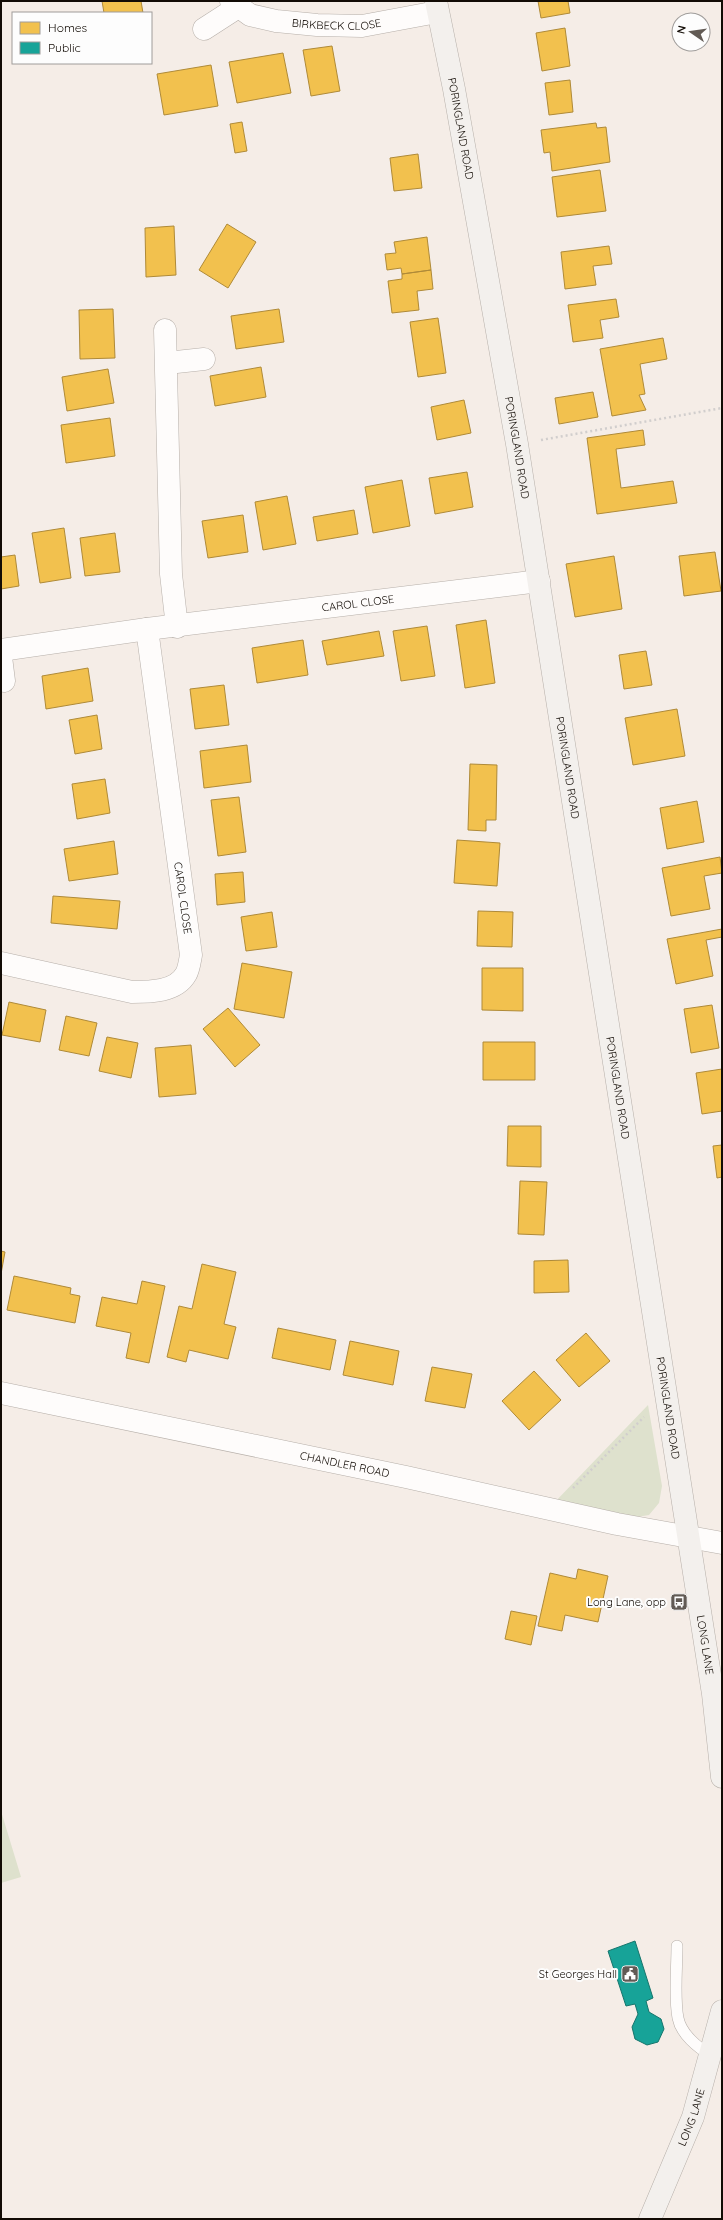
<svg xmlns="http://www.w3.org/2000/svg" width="723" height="2220" viewBox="0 0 723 2220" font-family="Quicksand,sans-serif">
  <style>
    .grass { fill: #dee1cd }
    .homes { fill: #f2c14e; stroke: #af8a38 }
    .public { fill: #17a398; stroke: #16756c }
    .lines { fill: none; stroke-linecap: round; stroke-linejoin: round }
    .lane-casing { stroke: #b6afa9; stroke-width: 12 }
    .street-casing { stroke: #b6afa9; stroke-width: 23 }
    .secondary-casing { stroke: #b6afa9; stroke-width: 23 }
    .path { stroke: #d1cecd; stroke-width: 2.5; stroke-dasharray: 2 3; stroke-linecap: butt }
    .lane { stroke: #fefcfb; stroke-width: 11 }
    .street { stroke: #fefcfb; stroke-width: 22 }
    .secondary { stroke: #f3f0ed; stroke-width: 22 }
    .labels { text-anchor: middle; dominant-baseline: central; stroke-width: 4; stroke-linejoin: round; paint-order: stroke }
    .street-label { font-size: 11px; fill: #120b05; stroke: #fdfdfd }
    .poi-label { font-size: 11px; fill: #120b05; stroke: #fdfdfd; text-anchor: end }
  </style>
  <rect width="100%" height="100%" fill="#f5ede7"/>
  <path class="grass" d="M648,1405L662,1486L659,1503L649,1515L631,1518L553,1504Z
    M1,1811L21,1877L1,1883Z"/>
  <path class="homes" d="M102,1H141L143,13H104Z
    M538,1H568L570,13L541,18Z
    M565,28L570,66L542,71L536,33Z
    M332,46L340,91L311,96L303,50Z
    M283,53L291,93L237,103L229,62Z
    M211,65L218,106L164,115L157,74Z
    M570,80L573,112L549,115L545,83Z
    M242,122L247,151L235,153L230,124Z
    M596,123L597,128L606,127L610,162L552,171L550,152L544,153L541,130Z
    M418,154L422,188L394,191L390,158Z
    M600,170L606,211L557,217L552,177Z
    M227,224L256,242L228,288L199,270Z
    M174,226L176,275L146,277L145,228Z
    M427,237L431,270L402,274L401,268L387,270L385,254L396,253L394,242Z
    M609,246L612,264L593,266L596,285L565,289L561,252Z
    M431,270L433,289L417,291L419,310L392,313L388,281L402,279V274Z
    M616,299L619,317L600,320L603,338L573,342L568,305Z
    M113,309L115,358L80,359L79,310Z
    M279,309L284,342L236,349L231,316Z
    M438,318L446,373L418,377L410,322Z
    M663,338L667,359L640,364L645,394L639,395L646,410L612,416L600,349Z
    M261,367L266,397L215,406L210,376Z
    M108,369L114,403L67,411L62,377Z
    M593,392L598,417L559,424L555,398Z
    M464,400L471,433L437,440L431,407Z
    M110,418L115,456L66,463L61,425Z
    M643,430L645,445L616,449L621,488L673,481L677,503L597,514L587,438Z
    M467,472L473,507L435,514L429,478Z
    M402,480L410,526L373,533L365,487Z
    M287,496L296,544L263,550L255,502Z
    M354,510L358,534L317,541L313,517Z
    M243,515L248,552L208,558L202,521Z
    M64,528L71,578L40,583L32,533Z
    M115,533L120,572L85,576L80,538Z
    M715,552L721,591L684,596L679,556Z
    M15,555L19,586L1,589V557Z
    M614,556L622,609L575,617L566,564Z
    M486,620L495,683L465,688L456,625Z
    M427,626L435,676L401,681L393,631Z
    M379,631L384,656L327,665L322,641Z
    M303,640L308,675L257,683L252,648Z
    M646,651L652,685L624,689L619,655Z
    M88,668L93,701L46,709L42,676Z
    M224,685L229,725L195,729L190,689Z
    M677,709L685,756L633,765L625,718Z
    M97,715L102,749L75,754L69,720Z
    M247,745L251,782L204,788L200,751Z
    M470,764L497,765L496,820H486V831L468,830Z
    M105,779L110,813L77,819L72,784Z
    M239,797L246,852L218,856L211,800Z
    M697,801L704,842L667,849L660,808Z
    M457,840L500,843L497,886L454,883Z
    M114,841L118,874L69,881L64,849Z
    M720,857L722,873L704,876L710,909L671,916L662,868Z
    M243,872L245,902L217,905L215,874Z
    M53,896L120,901L117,929L51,923Z
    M478,911L513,912L512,947L477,946Z
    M272,912L277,947L246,951L241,917Z
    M722,929V937L706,940L713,976L676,984L667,939Z
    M242,963L292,972L284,1018L234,1009Z
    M482,968H523V1011L482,1010Z
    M9,1002L46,1010L40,1042L2,1035Z
    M712,1005L719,1048L691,1053L684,1009Z
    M228,1008L260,1045L235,1067L203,1029Z
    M66,1016L97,1023L89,1056L59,1050Z
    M107,1037L138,1043L131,1078L99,1071Z
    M483,1042H535V1080H483Z
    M191,1045L196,1094L159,1097L155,1048Z
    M722,1069V1111L702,1114L696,1073Z
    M508,1126H541V1167L507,1166Z
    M722,1145V1177L717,1178L713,1146Z
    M520,1181L547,1182L544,1235L518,1234Z
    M1,1251L5,1252L1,1274Z
    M568,1260L569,1292L534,1293V1261Z
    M202,1264L236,1272L224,1324L236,1327L228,1359L189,1350L186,1362L167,1357L179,1306L192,1309Z
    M14,1276L71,1288L70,1294L80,1296L75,1323L7,1310Z
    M142,1281L165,1286L149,1363L126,1358L131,1333L96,1326L102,1297L137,1304Z
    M278,1328L336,1340L330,1370L272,1358Z
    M586,1333L610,1361L579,1387L556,1360Z
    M350,1341L399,1351L393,1385L343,1375Z
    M432,1367L472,1374L465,1408L425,1401Z
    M534,1371L561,1400L529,1430L502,1401Z
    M578,1569L608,1576L598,1622L565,1615L562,1631L538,1626L550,1573L576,1579Z
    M511,1611L537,1616L531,1645L505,1639Z"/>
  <path class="public" d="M635,1941L653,1998L646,2001L649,2012L661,2019L664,2029L658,2042L647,2045L635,2039L632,2027L638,2014L635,2004L626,2006L608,1951Z"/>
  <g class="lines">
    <defs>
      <path id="lane" d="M677,1946C677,1968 674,1998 678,2018C681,2034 698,2048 711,2055"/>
      <g id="street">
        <path id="s1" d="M231,1L250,15L276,21L317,25L362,26L437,12"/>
        <path d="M204,29L238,7"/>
        <path d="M165,330L171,574L177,627"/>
        <path d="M167,363L204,359"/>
        <path id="s2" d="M1,650L147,629L539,581"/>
        <path d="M1,657L4,681"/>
        <path d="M1,963L132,992C150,992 176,992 186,974C189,969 190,960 191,955L147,629"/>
        <path id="s3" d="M1,1393L406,1477L617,1524L722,1543"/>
      </g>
      <g id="secondary">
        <path id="s4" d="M436,1L454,89L517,444L713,1694L722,1777"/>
        <path id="s5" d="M650,2219L693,2117L722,2011"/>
      </g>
    </defs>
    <use href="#lane" class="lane-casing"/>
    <use href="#street" class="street-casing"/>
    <use href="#secondary" class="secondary-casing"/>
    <path class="path" d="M541,440L722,408
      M573,1488L644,1417"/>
    <use href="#lane" class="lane"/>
    <use href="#street" class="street"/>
    <use href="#secondary" class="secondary"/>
  </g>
  <defs>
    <symbol id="bus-square" viewBox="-11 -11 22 22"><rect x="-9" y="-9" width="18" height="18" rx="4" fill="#615a54" stroke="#fdfdfd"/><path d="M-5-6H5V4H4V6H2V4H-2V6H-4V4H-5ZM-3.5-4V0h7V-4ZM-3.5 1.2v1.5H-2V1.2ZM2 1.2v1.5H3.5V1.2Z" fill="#fff"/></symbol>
    <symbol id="civic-square" viewBox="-11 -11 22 22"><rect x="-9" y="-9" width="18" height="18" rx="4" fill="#615a54" stroke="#fdfdfd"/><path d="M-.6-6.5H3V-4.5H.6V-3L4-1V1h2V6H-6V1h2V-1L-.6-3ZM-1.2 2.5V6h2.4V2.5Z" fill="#fff"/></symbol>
  </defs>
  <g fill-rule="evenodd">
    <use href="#bus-square" x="669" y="1592" width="20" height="20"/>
    <use href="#civic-square" x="620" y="1964" width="20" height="20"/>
  </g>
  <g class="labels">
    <g class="street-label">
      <text stroke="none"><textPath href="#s1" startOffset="111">BIRKBECK CLOSE</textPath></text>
      <text stroke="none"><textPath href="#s4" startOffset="130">PORINGLAND ROAD</textPath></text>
      <text stroke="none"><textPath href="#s4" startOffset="454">PORINGLAND ROAD</textPath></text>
      <text stroke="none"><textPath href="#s2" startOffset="360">CAROL CLOSE</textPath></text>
      <text stroke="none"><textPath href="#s4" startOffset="778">PORINGLAND ROAD</textPath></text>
      <text transform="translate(183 898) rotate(82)">CAROL CLOSE</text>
      <text stroke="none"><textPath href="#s4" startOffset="1102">PORINGLAND ROAD</textPath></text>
      <text stroke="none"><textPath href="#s4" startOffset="1426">PORINGLAND ROAD</textPath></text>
      <text stroke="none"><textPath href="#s3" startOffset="351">CHANDLER ROAD</textPath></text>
      <text stroke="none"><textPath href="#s4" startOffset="1666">LONG LANE</textPath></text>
      <text stroke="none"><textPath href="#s5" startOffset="110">LONG LANE</textPath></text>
    </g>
    <g class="poi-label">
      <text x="666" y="1602">Long Lane, opp</text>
      <text x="617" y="1974">St Georges Hall</text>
    </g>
  </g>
  <rect width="723" height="2220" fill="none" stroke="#120b05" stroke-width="4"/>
  <rect x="12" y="12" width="140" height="52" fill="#fdfdfd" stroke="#9f9c9a"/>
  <rect x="20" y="22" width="20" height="12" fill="#f2c14e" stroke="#9f9c9a"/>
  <text x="48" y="32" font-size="12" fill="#120b05">Homes</text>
  <rect x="20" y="42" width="20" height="12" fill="#17a398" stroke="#9f9c9a"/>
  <text x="48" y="52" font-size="12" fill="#120b05">Public</text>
  <g transform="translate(691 32) rotate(283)"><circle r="19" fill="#fdfdfd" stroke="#9f9c9a"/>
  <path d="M0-3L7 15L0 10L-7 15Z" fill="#615a54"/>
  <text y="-6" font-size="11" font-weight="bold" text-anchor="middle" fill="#120b05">N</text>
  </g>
</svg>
